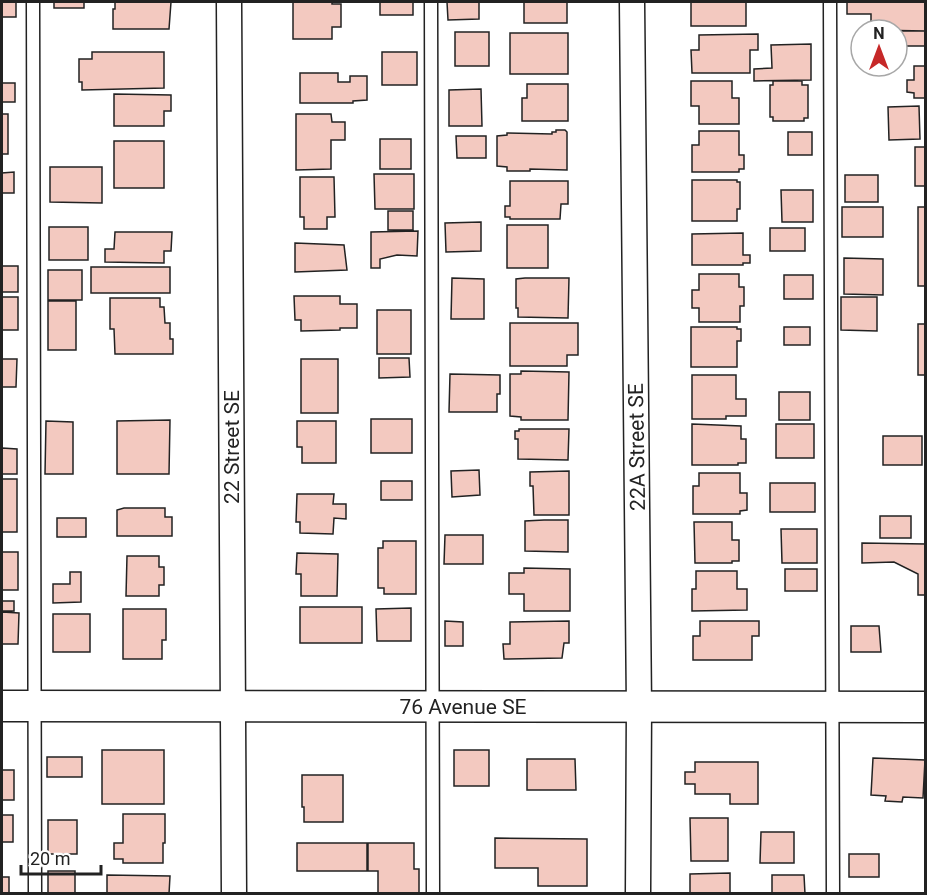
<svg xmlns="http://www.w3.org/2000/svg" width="927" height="895" viewBox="0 0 927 895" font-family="Roboto,sans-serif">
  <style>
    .building { fill: #f3c9c0; stroke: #222; stroke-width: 1.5 }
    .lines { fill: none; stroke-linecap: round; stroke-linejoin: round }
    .service-casing { stroke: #222; stroke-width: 15 }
    .minor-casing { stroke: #222; stroke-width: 27 }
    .tertiary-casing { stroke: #222; stroke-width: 33 }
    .service { stroke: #fff; stroke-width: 12 }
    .minor { stroke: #fff; stroke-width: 24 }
    .tertiary { stroke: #fff; stroke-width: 30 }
    .labels { text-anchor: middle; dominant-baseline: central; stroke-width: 4.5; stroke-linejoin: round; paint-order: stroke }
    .street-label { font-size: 21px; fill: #222; stroke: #fff }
  </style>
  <rect width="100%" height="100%" fill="#fff"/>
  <path class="building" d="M2,2H16V17H2Z
    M54,2H84V8H54Z
    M115,2H171L169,29H113V9H115Z
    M293,2H332V4H341V27H332V39H293Z
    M380,2H413V15H380Z
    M447,2H479V19L448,20Z
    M524,2H567V23H524Z
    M691,2H746V26H691Z
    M847,2H926V31L871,30V14H847Z
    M897,31H926V46H897Z
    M455,32H489V66H455Z
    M510,33H568V74H510Z
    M758,34V50H750V73H692L691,50H699V35Z
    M811,44V80L754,81V69L772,68L771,45Z
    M92,52H164V88L82,90V82H79V59H92Z
    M382,52H417V85H382Z
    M914,66H926V98H914V93L907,92V80H914Z
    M300,73H338V82H350V76H367V100L353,101V103H300Z
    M691,81H732V98H739V124H699V106H691Z
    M773,81H802V85H808V118H804V121H773V117H770V85H773Z
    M2,83H15V102H2Z
    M527,84H568V121H522V98H527Z
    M481,89L482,126H449V90Z
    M114,94L171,95V111H164V126H114Z
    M919,106L920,139L889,140L888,107Z
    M2,114H8V154H2Z
    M296,114H331L332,122H345V140H331V169L296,170Z
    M556,130H565L567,132V170L530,169V171H507V167L497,166V136L507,135V133L552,134V132H556Z
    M699,131H739V155H744V169H739V172H692V145H699Z
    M788,132H812V155H788Z
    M456,136H486V158H457Z
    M380,139H411V169H380Z
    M114,141H164V188H114Z
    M915,147H926V186H915Z
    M50,167H102V203L50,202Z
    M14,172V193H2V173Z
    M374,174H414V209H375Z
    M845,175H878V202H845Z
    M300,177H334L335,217H327V229H304V217H300Z
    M692,180H737V182H740V209H737V221H692Z
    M510,181H568V204H561L560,219H510V217H505V206H510Z
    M781,190H813V222H782Z
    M842,207H883V237H842Z
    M918,207H926V286H918Z
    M388,211H413V230H388Z
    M481,222V251L446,252L445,223Z
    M507,225H548V268H507Z
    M49,227H88V260H49Z
    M770,228H805V251H770Z
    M418,231L417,256L397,255L380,259V268H371V232Z
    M115,232H172L171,251H164V263L105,262V249H114Z
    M743,233V255H750V263H743V265H692V234Z
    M295,243L344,245L347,270L295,272Z
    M844,258L883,259V295L844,294Z
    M2,266H18V292H2Z
    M91,267H170V293H91Z
    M48,270H82V300H48Z
    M699,274H739V287H744V306H740V322H699V308H692V290H699Z
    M784,275H813V299H784Z
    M452,278L484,279V319H451Z
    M525,278H569L568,318L518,317V308H516V279Z
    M294,296H340V304H357V328H340V330L301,331V320H295Z
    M2,297H18V330H2Z
    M841,297H877V331L841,330Z
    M110,298H160V307H164L165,323H170V339H173V354H115L114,329H110Z
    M48,301H76V350H48Z
    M377,310H411V354H377Z
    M510,323H578V355H567V366H510Z
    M918,324H926V375H918Z
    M691,327H737V329H741V341H737V367H691Z
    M784,327H810V345H784Z
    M379,358H409L410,377L379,378Z
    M2,359H17L16,387H2Z
    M301,359H338V413H301Z
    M521,371L569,372L568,420H521V417L510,416V374H521Z
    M450,374L500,375V394H497V412H449Z
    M692,375H736V399H746V416H726V419H692Z
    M779,392H810V420H779Z
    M371,419H412V453H371Z
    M170,420L169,474H117V421Z
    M46,421L73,422V474H45Z
    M297,421H336V463H302V447H297Z
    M692,424L741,426V439H746V463H738V465H692Z
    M776,424H814V458H776Z
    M519,429H569L568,460L518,459V439H515V431H519Z
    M883,436H922V465H883Z
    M2,448L17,449V474H2Z
    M479,470L480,495L452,497L451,471Z
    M569,471V515H534L533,486H530V472Z
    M699,473H740V493H747V510L740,511V514H693V486H699Z
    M2,479H17V532H2Z
    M381,481H412V500H381Z
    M770,483H815V512H770Z
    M297,494H334L333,504H346V519L334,518L333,534L300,533V522H296Z
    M124,508H165V517H172V536H117V510Z
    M880,516H911V538H880Z
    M57,518H86V537H57Z
    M544,520H568V552L525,551V521Z
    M694,522H732V540H739V561H732V563H695Z
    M781,529H817V563H782Z
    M445,535H483V564H444Z
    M383,541H416V594H384V588H378V548H383Z
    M862,543L926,544V595H918V574L894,562L862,563Z
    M2,552H18V590H2Z
    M297,553L338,554L337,596H301V574H296Z
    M127,556H159V567H164V585H159V596H126Z
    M524,568L570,569V611H524V594H509V573H524Z
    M785,569H817V591H785Z
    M696,571H737V589H747V610L692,611V589H696Z
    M70,572H81V602L53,603V584H70Z
    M2,601H14V611H2Z
    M300,607H362V643H300Z
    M411,608V641H377L376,609Z
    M123,609H166V640H162V659H123Z
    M2,612L19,613L18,644H2Z
    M53,614H90V652H53Z
    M445,621L463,622V646H445Z
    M569,621V643H564L562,658L504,659L503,644H510V622Z
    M700,621H759V636H752V660H693V636H700Z
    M851,626H879L881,652H851Z
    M102,750H164V804H102Z
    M454,750H489V786H454Z
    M47,757H82V777H47Z
    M873,758L925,760L923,798L903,797L902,802L885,801L886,796L871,795Z
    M527,759H575L576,790H527Z
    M695,762H758V804H730V794H695V784H685V772H695Z
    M2,770H14V800H2Z
    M302,775H343V822H304V807H302Z
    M123,814H165V843H163V863H123V859H114V843H123Z
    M2,815H13V842H2Z
    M690,818H728V861H691Z
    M48,820H77V854H48Z
    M761,832H794V863H760Z
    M495,838L587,839V886H538V868H495Z
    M297,843H367V871H297Z
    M368,843H414V869H419V894H378V871H368Z
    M849,854H879V877H849Z
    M48,871H75V894H48Z
    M730,873V894H690V874Z
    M107,875L170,876L169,894H107Z
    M772,875H804L805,894H772Z
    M2,877H9V894H2Z"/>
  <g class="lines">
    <defs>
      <path id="service" d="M33,2L35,894
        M431,2L433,894
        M830,2L833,894"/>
      <path id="minor" d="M229,2L234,894
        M632,2L639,707L638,894"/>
      <path id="tertiary" d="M2,706L926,707"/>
    </defs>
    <use href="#service" class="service-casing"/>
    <use href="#minor" class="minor-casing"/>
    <use href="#tertiary" class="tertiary-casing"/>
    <use href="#service" class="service"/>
    <use href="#minor" class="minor"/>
    <use href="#tertiary" class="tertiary"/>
  </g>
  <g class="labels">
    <g class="street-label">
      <text transform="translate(232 447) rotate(-90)">22 Street SE</text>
      <text transform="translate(637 447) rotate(-91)">22A Street SE</text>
      <text x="463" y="707">76 Avenue SE</text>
    </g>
  </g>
  <rect width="927" height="895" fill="none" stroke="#222222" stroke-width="6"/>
  <g transform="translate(879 48)"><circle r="28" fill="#ffffff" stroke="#a7a7a7" stroke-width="1.5"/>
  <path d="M0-4.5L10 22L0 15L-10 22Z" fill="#c62828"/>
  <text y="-9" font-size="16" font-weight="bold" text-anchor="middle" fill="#222222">N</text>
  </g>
  <path d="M21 865v9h80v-9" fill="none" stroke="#222222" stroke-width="3"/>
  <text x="30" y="865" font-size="18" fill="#222222" stroke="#ffffff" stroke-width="4.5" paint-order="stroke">20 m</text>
</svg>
